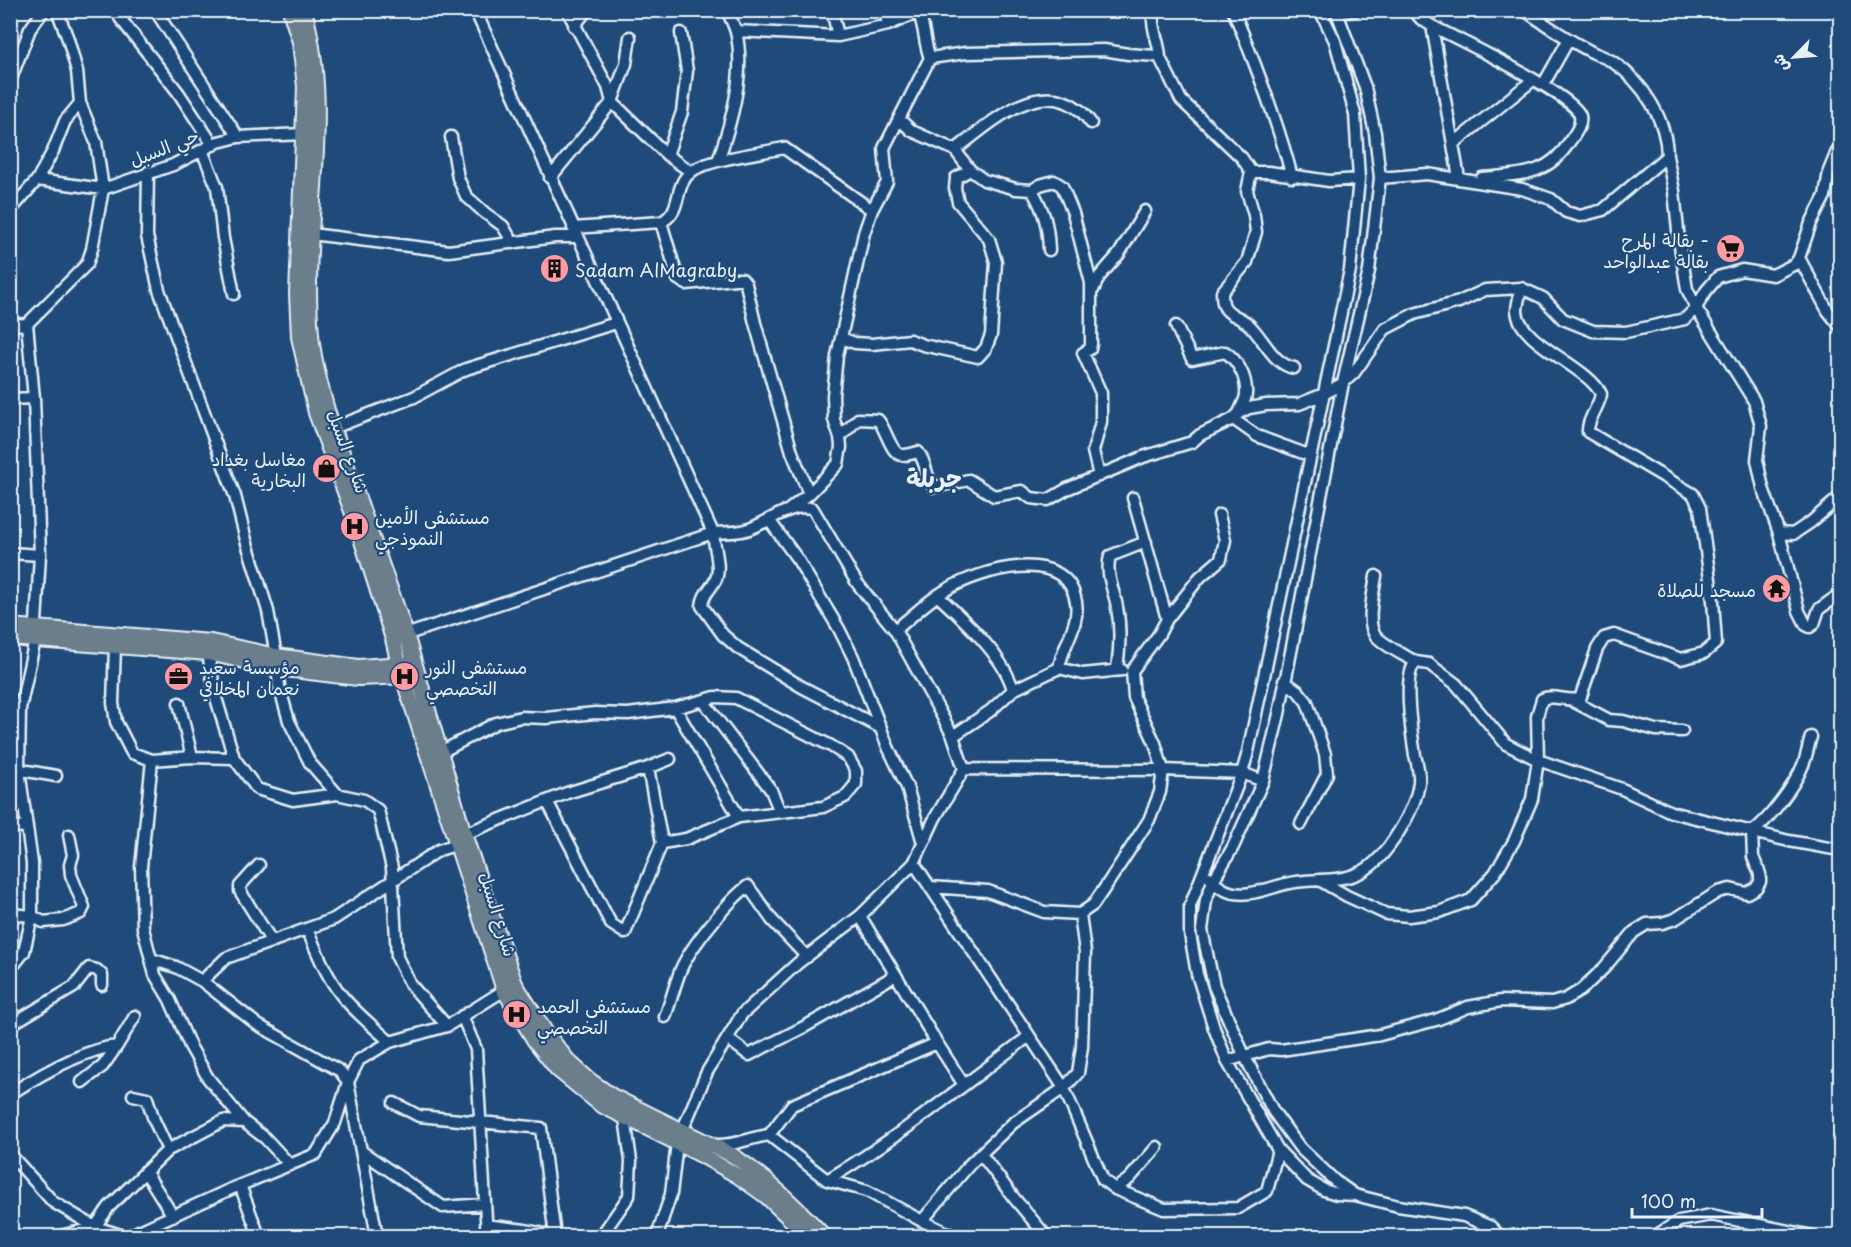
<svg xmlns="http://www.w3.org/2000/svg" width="1851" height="1247" viewBox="0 0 1851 1247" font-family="'Playpen Sans','Playpen Sans Arabic',sans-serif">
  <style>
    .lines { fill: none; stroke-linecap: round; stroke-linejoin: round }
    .minor-casing { stroke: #e8f1f8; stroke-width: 15 }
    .major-casing { stroke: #e8f1f8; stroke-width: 18 }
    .minor { stroke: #1f4a7a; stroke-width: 10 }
    .major { stroke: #6b7e8b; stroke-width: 14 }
    .labels { text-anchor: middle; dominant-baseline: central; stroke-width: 4.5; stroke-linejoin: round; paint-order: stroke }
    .street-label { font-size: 18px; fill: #e8f1f8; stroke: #1f4a7a }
    .poi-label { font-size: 18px; fill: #e8f1f8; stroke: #1f4a7a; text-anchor: start }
    .district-label { font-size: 24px; font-weight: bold; fill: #e8f1f8; stroke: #1f4a7a }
  </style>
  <rect width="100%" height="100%" fill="#1f4a7a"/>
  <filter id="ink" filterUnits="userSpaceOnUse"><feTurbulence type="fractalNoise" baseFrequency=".0167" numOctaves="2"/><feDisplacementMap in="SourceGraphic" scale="12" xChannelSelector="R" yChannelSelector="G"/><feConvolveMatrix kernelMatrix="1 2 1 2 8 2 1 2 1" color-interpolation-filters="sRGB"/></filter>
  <g filter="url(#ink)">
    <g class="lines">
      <defs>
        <path id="minor" d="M128,10L120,18L178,92L213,145
          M155,10L238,137
          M475,10L713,533C723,532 736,533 746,530C767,524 791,501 813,509L857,583L895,630L953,736L964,769L935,818L914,863L860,916L798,963L742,1014L707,1072L677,1143L671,1194L657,1236
          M832,10L838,36
          M885,10L888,25
          M1158,10L1153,14C1151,29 1160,43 1160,58
          M1233,10C1256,65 1277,119 1292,177
          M1320,10L1335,41L1355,114L1359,179L1350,270L1248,752L1242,773L1190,906V934L1197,974L1214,1028L1227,1061L1278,1150L1307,1180L1324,1190L1337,1194L1355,1195L1398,1206L1464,1216L1491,1227L1500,1236
          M1336,10L1365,87L1375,133L1380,178L1369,271L1343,383L1279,714L1263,781L1233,847L1213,881L1206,900L1202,930L1214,986L1244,1055L1273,1111L1300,1148L1335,1181L1355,1195
          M1413,10L1421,19L1432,26C1456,38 1576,96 1580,116C1582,125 1575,134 1570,141C1548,177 1519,174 1482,178
          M1524,10C1545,24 1566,39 1588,50C1596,55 1606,57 1613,62C1643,82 1667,120 1667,156
          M1338,13L1356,10
          M919,14C925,28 924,43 930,58
          M574,26L587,10
          M1432,26L1459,178
          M736,31L838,36L888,25L924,10
          M630,37L626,64L612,102L667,155L691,172
          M10,81L30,29L44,10
          M1543,85L1569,39
          M899,119L912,131L955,150L970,170L984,180L1016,189L1032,190L1040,185L1054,181L1062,186L1073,213L1091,283V344L1090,349L1083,353L1101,393V422L1093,451L1099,476
          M451,137L458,178L466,196L485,213L503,226L513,243
          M1453,144L1533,80
          M202,150L217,187L223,238L234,294
          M955,150C987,126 1037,77 1078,109C1083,112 1087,118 1091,123
          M667,155L682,112L687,71L681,33
          M718,161C731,123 746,72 736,32C734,25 730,17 727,10
          M148,172L147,236L159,290L235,496L246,540L268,611L276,656L279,686L289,721L310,763L337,794L364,800L378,810L392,868L397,957L410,984L447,1026
          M1251,172L1247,191L1254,215L1256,232L1247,262L1222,292C1222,297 1222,302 1224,306C1228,315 1240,317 1247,323C1263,336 1272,364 1294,368
          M550,178L612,102L608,87L567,10
          M1380,178L1427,174L1522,189L1551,199L1566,212L1580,216L1603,210L1667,156L1674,191L1679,240L1687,289L1696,308L1754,401L1761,426L1757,460L1763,488L1779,533L1799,611L1806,625L1810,627L1814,624L1819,609L1840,594
          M37,180L103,189L173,165L218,142L238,137L304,134
          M1032,190C1045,212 1048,226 1049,250
          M10,211L37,180L53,151L65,121L80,103
          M661,222L678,279L686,284L735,279H742L746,284L755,323L792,452L809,494
          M573,228L661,222C684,211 672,186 692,171C709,159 761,153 784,148L872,210
          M311,234L449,251L555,237H577
          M1799,258L1828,311L1840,326
          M1093,290L1099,277L1119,254L1145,211
          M10,325L27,324
          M1176,326L1192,359L1225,352C1238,360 1247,378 1246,394C1246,400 1241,407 1239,413
          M841,338L855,343L872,344L910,340L923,345L978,357L986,348L991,335L996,262L989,239L958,202L955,188L956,178L970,170
          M10,399L34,398
          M1233,419L1257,436L1311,456
          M333,428L414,397L466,369L616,323
          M840,437L858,419L878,420C886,428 891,456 903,455C908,455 914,453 918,452C927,462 925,478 934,487L969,480L994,496L1022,491L1031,498L1048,500L1067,489L1143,457L1192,442L1200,435L1233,419L1239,413L1249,408L1266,405L1299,404L1324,394L1343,383L1354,373L1385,329L1414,314L1459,302L1485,290L1521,288L1543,298L1563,319L1593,331L1626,332L1685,319L1696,308L1706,291L1718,277L1742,270L1773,275L1795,264L1799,258L1811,223L1825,196L1829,171L1840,144
          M1133,498L1167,619
          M790,509L809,494L838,464L841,447L840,437L834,420L833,396L837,356L864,233L872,210L887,182L884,148L930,58L966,53L1104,50L1128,54L1156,56L1160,58L1181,100L1242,158L1251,172H1269L1329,181L1359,179
          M769,520L798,560L839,629L853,657L888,747L907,787L923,843
          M1779,533L1793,534L1811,522L1840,497
          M10,553L40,555
          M1376,576C1374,591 1365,624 1376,636C1386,647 1404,655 1416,662
          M938,596C963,619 1005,657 1013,690
          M895,630C912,617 928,600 946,590C979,570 1067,544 1076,602C1080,625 1062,646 1059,668L1013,690L990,711L953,736
          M399,637L713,533C714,547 722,569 715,581C710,590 703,594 702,606L723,635L738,648L802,687L881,728
          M115,646L113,703L116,722L132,753L152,760L192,757L234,758
          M208,653L216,698L234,758L257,789L293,800L337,794
          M1059,668L1083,674L1122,670
          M1117,669C1120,648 1121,628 1117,607C1114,590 1105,574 1110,556L1146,542
          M1284,681L1298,691L1307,702L1325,754L1327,774L1301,824
          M1573,701L1609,720L1623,721L1656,730L1682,731
          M704,702L771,790L780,812
          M179,703L192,757
          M441,752L496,723L521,717L546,718L595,713L628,714L675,708L715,697L736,698L831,746L848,757L856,771V784L845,797L823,807L739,817
          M152,760L141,867L143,928L155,975L170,1000L190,1046L208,1078L244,1122
          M10,768L56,776
          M648,768L662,843L686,839L739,817L675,708
          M964,769L1163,770L1242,773L1263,781
          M547,801L611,924L625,933L662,843
          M10,827L27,826
          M464,834L567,793L648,768L670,759
          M914,863L1064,1088L1103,1180L1115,1189L1164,1209L1238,1208L1267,1191L1278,1150
          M259,865L240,886V891L272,942
          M1209,877C1213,881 1218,887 1223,889C1242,900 1266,889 1285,884C1310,877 1338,884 1361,872C1386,860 1416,809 1419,782C1420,774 1417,763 1415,755C1412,736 1402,674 1416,662L1429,664L1456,684L1506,744L1538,760L1622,789L1671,812L1789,841L1840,850
          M1319,880L1347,896L1386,914L1409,916L1439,912L1471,900L1495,873L1514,841L1532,799L1538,760L1537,716L1542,699C1554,694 1567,702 1580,699L1597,649L1604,638L1614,635L1681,659L1704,653L1716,643L1713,601L1700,508L1693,494L1588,432C1587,419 1599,408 1601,394C1588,366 1519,344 1517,311C1517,304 1520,295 1521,288
          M930,887L988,891L1044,912L1080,914
          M10,914L32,916L43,922L63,920L81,913L84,907L71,875L70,865L73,855L69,835
          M307,929C317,952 326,976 342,996C356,1013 374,1027 390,1042
          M151,959L176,967L202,981L258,1025L340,1071L348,1082L377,1236
          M10,970L24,952L32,916V863L19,770L20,709L35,640L40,555L34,398L27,324L87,264L92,249L103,189L96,142L80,103L77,71L68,39L57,10
          M202,981L226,958L334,919L439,850L458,844
          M462,1016L476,1049L487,1236
          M665,1017C671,1001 675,984 681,969C691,946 728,901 748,886L772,920L807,957
          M10,1025L74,987L89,968L97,970L102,975V985
          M728,1039L749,1055L806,1026L896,975
          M937,1043L964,1085
          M1227,1061L1269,1049L1281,1050L1380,1035L1436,1020L1468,1007L1501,1001L1552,1003L1566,999L1581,990L1604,968L1634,932L1647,924L1662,923L1675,919L1718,892L1730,889L1747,893L1756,888L1760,882V874L1753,857L1752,832C1769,820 1795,785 1803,765C1807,756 1808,746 1811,737
          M82,1082L103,1066L117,1046
          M10,1094C38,1076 84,1049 117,1046L135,1016
          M133,1095L147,1098L154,1120L168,1150
          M394,1103L419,1116L541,1128L555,1236
          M769,1135L792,1105L937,1043L860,916
          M714,1145C736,1146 748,1138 769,1135L827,1180L867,1191L922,1221L954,1236
          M361,1151L443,1207L485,1204
          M10,1154L53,1202L95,1227L124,1236
          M981,1154L1014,1198L1046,1236
          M145,1171L173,1216
          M827,1180C898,1138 962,1086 1028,1037
          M240,1185L259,1236
          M1115,1189L1129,1179L1157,1147
          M922,1221L970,1164L1013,1123L1064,1088L1078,1073L1082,1047L1085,952L1080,914L1093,905L1108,883L1149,820L1160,792L1163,770L1155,743L1134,698L1132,671L1159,634L1167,619L1200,577L1221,559L1225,540L1219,515
          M486,1225L525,1230L555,1236
          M61,1236L95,1227L109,1207L168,1150L223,1121L244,1122L265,1138L290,1165
          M128,1236L231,1189L316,1154L335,1123L348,1082L359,1060L390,1042L447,1026L511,986
          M601,1236L629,1196L631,1161L625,1118
          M1655,1236L1679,1221L1711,1215L1813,1236"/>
        <path id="major" d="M290,10L300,42L305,87L297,294L299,337L316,413L356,522L393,639L399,665L504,990L535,1041L557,1069L601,1105L701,1155L738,1176L766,1196L808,1236
          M304,10C334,116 301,226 311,334C313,359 320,385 327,410L406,634L464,834L515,984L546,1033L568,1061L589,1080L612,1096L732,1155C767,1178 795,1206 824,1236
          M10,626L211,642L276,656L358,667L405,664
          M10,638L208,653L277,668L358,678L410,676"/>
      </defs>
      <use href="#minor" class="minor-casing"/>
      <use href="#major" class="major-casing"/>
      <use href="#minor" class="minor"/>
      <use href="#major" class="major"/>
    </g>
  </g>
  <defs>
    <symbol id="supermarket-disc" viewBox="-11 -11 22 22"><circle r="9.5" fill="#ff9aa2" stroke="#1f4a7a"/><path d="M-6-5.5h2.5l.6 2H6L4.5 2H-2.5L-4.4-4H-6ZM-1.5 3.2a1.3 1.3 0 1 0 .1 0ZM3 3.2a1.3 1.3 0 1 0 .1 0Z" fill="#111"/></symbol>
    <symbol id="building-disc" viewBox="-11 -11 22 22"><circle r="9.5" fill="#ff9aa2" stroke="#1f4a7a"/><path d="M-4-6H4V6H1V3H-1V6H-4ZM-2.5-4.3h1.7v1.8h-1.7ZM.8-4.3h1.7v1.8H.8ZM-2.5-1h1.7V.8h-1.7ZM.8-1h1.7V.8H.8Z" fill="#111"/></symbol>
    <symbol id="shop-disc" viewBox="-11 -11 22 22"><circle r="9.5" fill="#ff9aa2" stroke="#1f4a7a"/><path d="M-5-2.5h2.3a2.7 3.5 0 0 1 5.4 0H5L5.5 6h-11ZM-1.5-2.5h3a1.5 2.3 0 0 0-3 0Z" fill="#111"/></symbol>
    <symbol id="hospital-disc" viewBox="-11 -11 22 22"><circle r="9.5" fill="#ff9aa2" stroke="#1f4a7a"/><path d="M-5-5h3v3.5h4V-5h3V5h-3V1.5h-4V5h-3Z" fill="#111"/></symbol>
    <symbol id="temple-disc" viewBox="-11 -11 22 22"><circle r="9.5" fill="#ff9aa2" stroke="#1f4a7a"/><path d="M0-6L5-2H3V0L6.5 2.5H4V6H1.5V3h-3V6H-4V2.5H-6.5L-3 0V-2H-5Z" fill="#111"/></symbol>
    <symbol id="office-disc" viewBox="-11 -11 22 22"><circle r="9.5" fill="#ff9aa2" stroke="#1f4a7a"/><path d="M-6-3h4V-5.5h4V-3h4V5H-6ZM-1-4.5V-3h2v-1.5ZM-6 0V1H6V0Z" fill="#111"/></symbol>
  </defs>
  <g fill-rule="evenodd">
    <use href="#supermarket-disc" x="1714" y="232" width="33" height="33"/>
    <use href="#building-disc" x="538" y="252" width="33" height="33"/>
    <use href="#shop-disc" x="310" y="452" width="33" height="33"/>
    <use href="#hospital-disc" x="338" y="510" width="33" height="33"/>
    <use href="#temple-disc" x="1760" y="572" width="33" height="33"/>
    <use href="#office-disc" x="162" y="660" width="33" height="33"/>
    <use href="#hospital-disc" x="388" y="660" width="33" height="33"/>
    <use href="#hospital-disc" x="500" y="998" width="33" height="33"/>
  </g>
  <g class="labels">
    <g class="street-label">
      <text transform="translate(164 147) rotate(-22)">حي السبل</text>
      <text transform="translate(349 451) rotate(70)">شارع السبل</text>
      <text transform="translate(499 914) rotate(73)">شارع السبل</text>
    </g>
    <g class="poi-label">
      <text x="1709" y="239" text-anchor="end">بقالة المرح -<tspan x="1709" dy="21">بقالة عبدالواحد</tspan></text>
      <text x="575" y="269">Sadam AlMagraby</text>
      <text x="306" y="458" text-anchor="end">مغاسل بغداد<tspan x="306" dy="21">البخارية</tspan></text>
      <text x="375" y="516">مستشفى الأمين<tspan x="375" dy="21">النموذجي</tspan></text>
      <text x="1756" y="589" text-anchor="end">مسجد للصلاة</text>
      <text x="199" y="666">مؤسسة سعيد<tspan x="199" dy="21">نعمان المخلافي</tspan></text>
      <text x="426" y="666">مستشفى النور<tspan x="426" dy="21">التخصصي</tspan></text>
      <text x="537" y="1005">مستشفى الحمد<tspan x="537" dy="21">التخصصي</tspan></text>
    </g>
    <g class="district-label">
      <text x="934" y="477">جربلة</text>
    </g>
  </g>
  <rect width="1851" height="1247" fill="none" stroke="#1f4a7a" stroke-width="36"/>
  <rect x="18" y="18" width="1815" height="1211" fill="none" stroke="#e8f1f8" stroke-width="2" filter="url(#ink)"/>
  <g transform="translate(1794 57) rotate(245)" stroke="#1f4a7a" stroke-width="4.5" paint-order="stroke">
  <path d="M0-4.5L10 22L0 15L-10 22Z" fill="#e8f1f8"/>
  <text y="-9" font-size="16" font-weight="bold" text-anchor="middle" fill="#e8f1f8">ش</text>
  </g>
  <path d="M1632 1208v9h130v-9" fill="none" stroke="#e8f1f8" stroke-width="3"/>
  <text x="1641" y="1208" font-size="18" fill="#e8f1f8" stroke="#1f4a7a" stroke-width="4.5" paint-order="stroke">100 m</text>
</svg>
